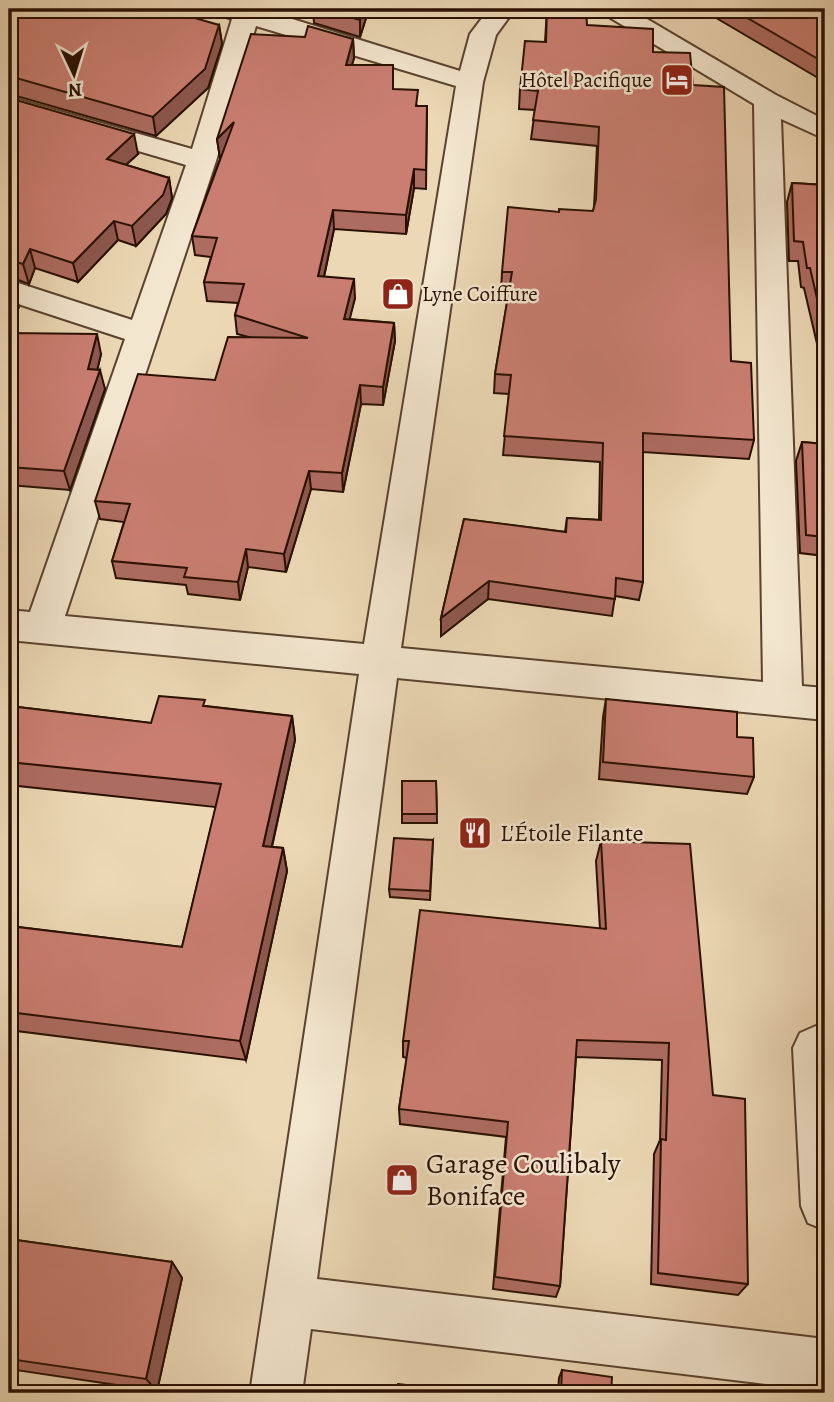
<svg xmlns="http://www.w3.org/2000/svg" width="834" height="1402" viewBox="0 0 834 1402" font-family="Alegreya,serif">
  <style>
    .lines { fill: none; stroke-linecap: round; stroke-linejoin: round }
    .minor-casing { stroke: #5a422f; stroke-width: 4 }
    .minor { fill: #f3e6cf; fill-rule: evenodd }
    .wall { fill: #ad6c61; stroke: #2a1002; stroke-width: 2 }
    .shaded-wall { fill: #8d584f; stroke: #2a1002; stroke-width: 2 }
    .building { fill: #c97e71; stroke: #2a1002; stroke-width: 2 }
    .labels { text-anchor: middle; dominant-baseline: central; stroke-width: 5; stroke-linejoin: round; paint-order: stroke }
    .far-poi-label { font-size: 21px; fill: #2a1002; stroke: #f3e6cf; text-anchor: end }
    .poi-label { font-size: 24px; fill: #2a1002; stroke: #f3e6cf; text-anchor: start }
    .near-poi-label { font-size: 28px; fill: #2a1002; stroke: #f3e6cf; text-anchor: start }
  </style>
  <rect width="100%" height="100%" fill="#ecd8b5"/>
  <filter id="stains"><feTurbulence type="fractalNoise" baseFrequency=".00286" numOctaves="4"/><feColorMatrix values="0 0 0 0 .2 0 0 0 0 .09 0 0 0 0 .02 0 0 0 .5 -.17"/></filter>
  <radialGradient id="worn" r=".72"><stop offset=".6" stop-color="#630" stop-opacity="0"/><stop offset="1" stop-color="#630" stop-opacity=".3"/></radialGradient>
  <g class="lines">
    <defs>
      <path id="minor" d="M214,9H260L460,71L470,34L489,9H515L496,35L483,82L401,648L763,682L754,104L604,14L600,9H630L776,95L825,120V139L781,119L802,686L825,688V720L397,678L317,1279L825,1339V1391L311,1329L302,1393H250L359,674L9,640V610L30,612L125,339L9,301V280L132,320L186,165L9,113V97L192,149L232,19L218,14ZM256,26L456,86L364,644L65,616L216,161Z
        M816,1026L825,1030V1230L808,1223L801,1206L793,1048L800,1033Z"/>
    </defs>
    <use href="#minor" class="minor-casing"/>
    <use href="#minor" class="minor"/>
  </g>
  <path class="wall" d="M9,9L219,25L222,44L208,88L156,136L10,94L9,95Z
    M313,9H448L446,17L368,12L360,37L314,23Z
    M547,9L653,52L693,85L731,361L754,440L749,459L643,452V582L639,600L615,596L612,616L488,599L441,636V618L464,519L565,532L567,518L599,520L600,462L503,455L509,394L494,393L495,374L509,291H501L502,272L559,212L593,211L594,207L597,146L531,139L535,110L519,109L520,89L545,42Z
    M701,9H825V82Z
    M353,39L354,58L352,65L393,89L418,106H427L426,189L414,188L406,234L334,229L324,277L355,298L349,319L394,323L395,341L383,405L361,404L343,492L311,489L286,572L248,567L240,600L188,594L186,585L116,578L112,561L124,522L100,519L95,501L215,380L249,337L237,334L235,315L238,303L207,301L204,282L211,257L195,255L192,236L221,156L220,158L217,139Z
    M9,98L138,154L126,165L169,178L172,198L166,214L136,246L118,240L78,282L35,268L29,284L10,277L9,278Z
    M792,183L825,185V378L804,288L801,287L798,261H789L787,202Z
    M9,333L101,354L97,370L105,389L70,490L9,485Z
    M802,442L825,444V556L800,553L796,461Z
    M606,699L737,737L754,777L747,794L599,779L603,717Z
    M9,706L151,723L206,706L292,716L295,740L272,847L283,848L287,871L246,1060L9,1030V926L182,947L216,807L9,785Z
    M402,781H436L437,823H402Z
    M433,840L430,900L390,897L389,889Z
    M601,841L713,1095L748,1284L738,1295L651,1284L654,1154L660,1140L662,1060L576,1057L560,1286L556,1297L493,1289L506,1137L400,1124L399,1109L407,1058L403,1057V1041L600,929L596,861Z
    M9,1239L172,1262L182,1278L157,1391L9,1369Z
    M562,1370L611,1393H558L559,1378Z"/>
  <path class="shaded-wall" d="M363,9H367L368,12L360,37V20Z
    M219,25L222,44L208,88L156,136L153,117Z
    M353,39L354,58L346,84V65Z
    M234,122L236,141L220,158L217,139Z
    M134,134L138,154L111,178L107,159Z
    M414,169V188L406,234V215Z
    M169,178L172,198L166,214L136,246L132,226Z
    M333,210L334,229L320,295L318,276Z
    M114,221L118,240L78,282L73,263Z
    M30,249L35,268L29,284L23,264Z
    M354,279L355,298L345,338L344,319Z
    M14,288L19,307L9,332V299Z
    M394,323L395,341L383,405V387Z
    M97,334L101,354L93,388L88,369Z
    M100,370L105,389L70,490L64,471Z
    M360,385L361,404L343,492L342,473Z
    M309,471L311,489L286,572L284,554Z
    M246,549L248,567L240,600L238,582Z
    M489,581L488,599L441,636V618Z
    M292,716L295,740L267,868L263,846Z
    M283,848L287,871L246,1060L240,1041Z
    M172,1262L182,1278L157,1391L146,1379Z"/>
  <path class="building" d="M9,9H164L219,25L205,69L153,117L9,76Z
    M322,9H363L360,20Z
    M547,9L586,10L587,25L653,29V52L690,53L693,85L724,87L731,361L751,363L754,440L643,433V582L616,578L615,599L489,581L441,618L464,519L566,532L567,518L601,520L603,443L504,436L511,375L495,374L512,272H502L508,207L559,212V209L593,211L596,199L599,127L533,120L538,91L520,89L525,41L546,42Z
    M732,9H825V63Z
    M308,26L353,39L346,65H393V89L418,90L416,106H427L426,170L414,169L406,215L333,210L318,276L354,279L344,319L394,323L383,387L360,385L342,473L309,471L284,554L246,549L238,582L184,577L187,568L112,561L130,504L95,501L138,374L215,380L228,337L308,338L235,315L244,284L204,282L217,238L192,236L234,122L217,139L251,34L305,37Z
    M9,98L134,134L107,159L169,178L163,195L132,226L114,221L73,263L30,249L23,264L9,260Z
    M792,183L825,185V333L810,268H807L803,242L794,241Z
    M9,286L14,288L9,299Z
    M9,333L97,334L88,369L100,370L64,471L9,467Z
    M802,442L825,444V537L806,535Z
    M159,696L205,700L203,706L292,716L263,846L283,848L240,1041L9,1012V926L182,947L221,784L9,762V706L151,723Z
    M606,699L737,712V737L753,738L754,777L603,762Z
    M402,781H436L437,814H402Z
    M394,838L433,840L430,891L389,889Z
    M601,841L690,844L713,1095L745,1099L748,1284L658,1273L661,1139L666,1140L669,1043L577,1040L560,1286L495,1277L508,1122L399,1109L409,1041H403L420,910L606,929Z
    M9,1239L172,1262L146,1379L9,1359Z
    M562,1370L612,1377L611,1393H561Z
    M398,1384L476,1393H397Z"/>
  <defs>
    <symbol id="hotel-square" viewBox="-11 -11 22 22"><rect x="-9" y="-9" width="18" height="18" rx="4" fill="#8f2418" stroke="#f3e6cf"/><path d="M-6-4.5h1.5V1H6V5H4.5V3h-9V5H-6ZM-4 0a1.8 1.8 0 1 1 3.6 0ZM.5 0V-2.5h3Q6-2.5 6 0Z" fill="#fff"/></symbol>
    <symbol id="shop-square" viewBox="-11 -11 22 22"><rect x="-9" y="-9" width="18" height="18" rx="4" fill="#8f2418" stroke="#f3e6cf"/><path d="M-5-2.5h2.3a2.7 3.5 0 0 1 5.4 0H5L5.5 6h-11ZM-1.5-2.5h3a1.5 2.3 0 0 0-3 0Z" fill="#fff"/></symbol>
    <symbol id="restaurant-square" viewBox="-11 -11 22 22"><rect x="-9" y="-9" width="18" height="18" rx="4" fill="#8f2418" stroke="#f3e6cf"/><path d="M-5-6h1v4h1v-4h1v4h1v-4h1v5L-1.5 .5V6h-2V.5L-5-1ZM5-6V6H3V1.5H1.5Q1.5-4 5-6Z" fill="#fff"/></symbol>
  </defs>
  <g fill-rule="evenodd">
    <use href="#hotel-square" x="658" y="61" width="38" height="38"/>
    <use href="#shop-square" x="379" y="275" width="38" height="38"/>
    <use href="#restaurant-square" x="456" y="814" width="38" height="38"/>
    <use href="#shop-square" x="383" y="1161" width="38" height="38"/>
  </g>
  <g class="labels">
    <g class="far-poi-label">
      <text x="652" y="80">Hôtel Pacifique</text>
      <text x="422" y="294" text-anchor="start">Lyne Coiffure</text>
    </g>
    <g class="poi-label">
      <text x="500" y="833">L'Étoile Filante</text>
    </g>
    <g class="near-poi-label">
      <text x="426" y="1164">Garage Coulibaly<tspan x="426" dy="32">Boniface</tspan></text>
    </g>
  </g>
  <rect width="834" height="1402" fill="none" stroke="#ecd8b5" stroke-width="35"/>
  <rect x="10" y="10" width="813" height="1381" fill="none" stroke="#2a1002" stroke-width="3.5"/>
  <rect x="18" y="18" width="799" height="1367" fill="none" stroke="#2a1002" stroke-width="2"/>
  <g transform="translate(74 74) rotate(176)" stroke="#f3e6cf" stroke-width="5" paint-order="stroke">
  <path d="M0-5L12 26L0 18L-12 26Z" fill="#2a1002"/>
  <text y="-10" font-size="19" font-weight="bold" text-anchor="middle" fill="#2a1002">N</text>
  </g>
  <rect width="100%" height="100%" filter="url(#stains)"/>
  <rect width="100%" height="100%" fill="url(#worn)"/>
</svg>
